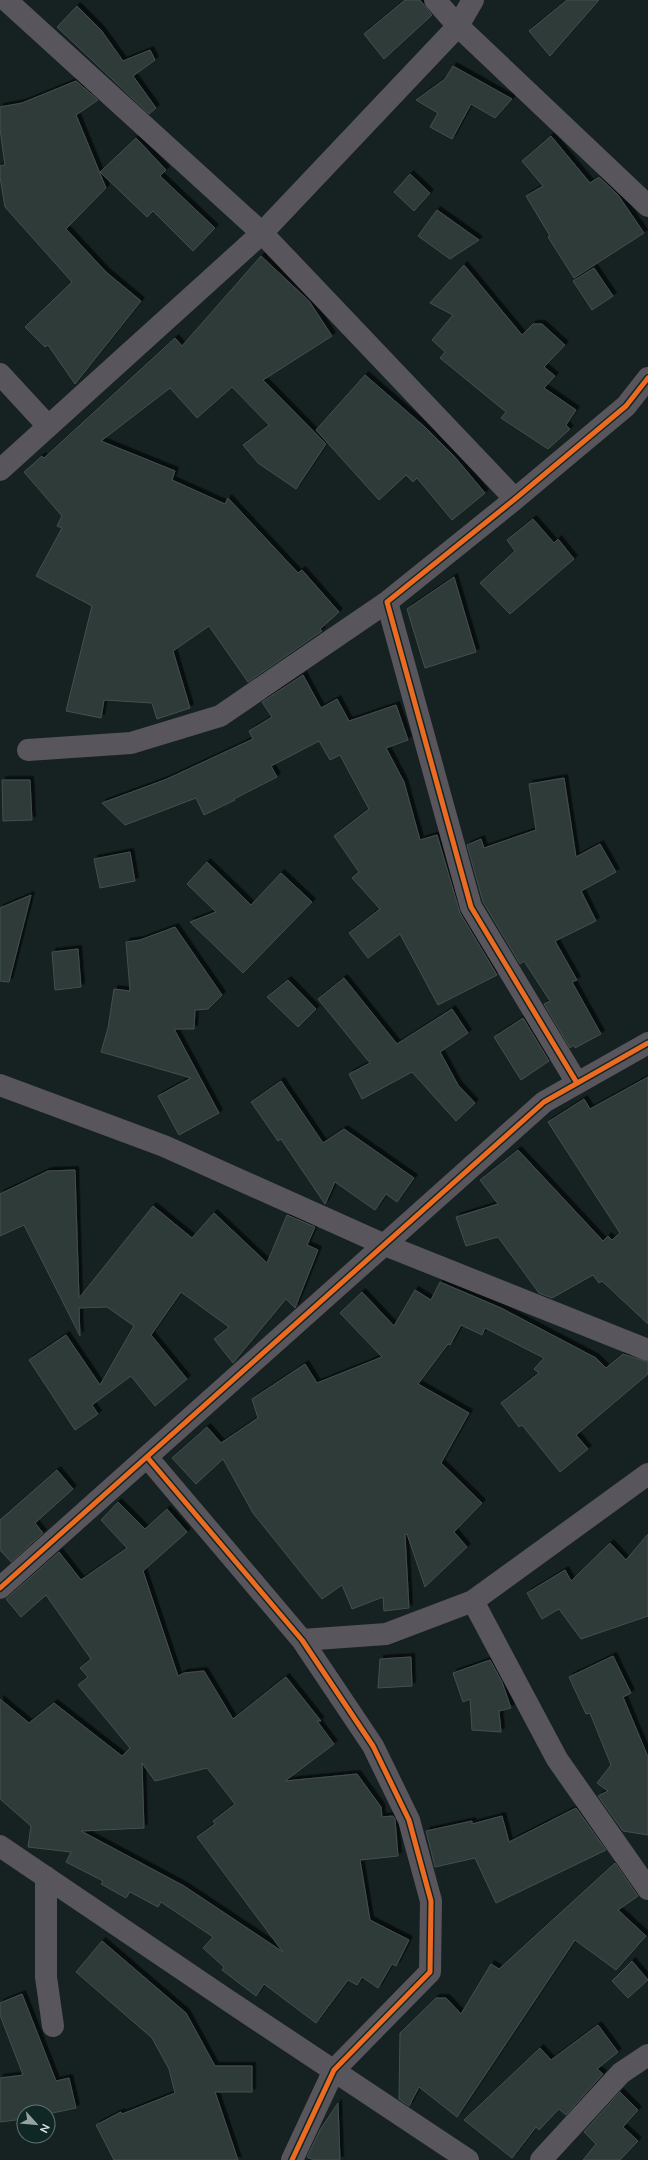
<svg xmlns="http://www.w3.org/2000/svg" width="648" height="2160" viewBox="0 0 648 2160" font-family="Mulish,sans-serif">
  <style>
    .building { fill: #2f3a39; stroke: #444f4e; fill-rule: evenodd; filter: url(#shadow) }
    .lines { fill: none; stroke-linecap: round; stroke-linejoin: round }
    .minor { stroke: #58555c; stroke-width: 22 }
    .cycleway-casing { stroke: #0f2825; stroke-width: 8 }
    .cycleway { stroke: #ed6a23; stroke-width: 5 }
  </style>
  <defs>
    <filter id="shadow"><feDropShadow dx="3.5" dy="-3.5" stdDeviation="0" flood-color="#0009"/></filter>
  </defs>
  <rect width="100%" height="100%" fill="#152221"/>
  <path class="building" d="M405,0H420L432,15L384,59L364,34Z
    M567,0H599L550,56L529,31Z
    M77,6L101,30L123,61L150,50L155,60L133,76L156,108L149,114L57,27Z
    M453,66L512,99L495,118L471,104L452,139L430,127L438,113L416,100L445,79Z
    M76,81L98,100L76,115L106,188L66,229L106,272L141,301L75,384L48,345L45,347L25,327L72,282L5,207L0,177V166L5,165L0,129V107L22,103Z
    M551,136L590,183L599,177L618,195L644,233L574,278L548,237L550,236L526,196L543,186L522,161Z
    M136,138L166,170L160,176L215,228L193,251L153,211L147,217L100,172Z
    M410,174L430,193L414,211L394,192Z
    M437,210L479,240L450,259L418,236Z
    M261,256L309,301L332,336L263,380L326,444L296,489L258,463L243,445L269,425L232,387L197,418L170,388L101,441L175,471L172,480L225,504L228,498L298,573L302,570L339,612L320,629L322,631L248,682L209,626L173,651L190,708L157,719L152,703L104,700L101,718L66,711L92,606L36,576L62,528L57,526L62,516L24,472L42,456L44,458L175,338L182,346Z
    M464,265L522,335L533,324H542L565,345L544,367L555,376L544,388L576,410L566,425L570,429L548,449L501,418L506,412L440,358L445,352L432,340L453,315L430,303Z
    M594,268L613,296L592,310L573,281Z
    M365,375L426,428L454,456L485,493L452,520L417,478L413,482L406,475L379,500L316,430Z
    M533,519L554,543L558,539L574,559L510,614L480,583L515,551L507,540Z
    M454,577L476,652L425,668L407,609Z
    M303,675L321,708L337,699L349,721L396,705L408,740L386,748L404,782L420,840L437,835L460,913L497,975L438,1005L400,934L368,958L349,933L380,909L352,878L359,872L334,836L369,809L340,755L330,760L319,741L271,766L277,777L234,799L235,800L204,815L196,798L125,825L102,803L167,779L253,739L249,731L272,717L262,702Z
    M564,778L576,857L600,844L616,872L581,891L596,921L555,941L577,980L572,982L601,1034L575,1048L574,1045L570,1048L544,1004L550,1001L524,961L520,964L483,902L467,845L481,839L484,848L536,830L529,784Z
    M2,780H30L32,820L3,821Z
    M130,852L135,881L100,888L94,859Z
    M207,862L251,905L281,873L312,902L243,973L190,922L216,912L187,884Z
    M31,895L9,982L0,981V908Z
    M175,927L222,995L208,1009L195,1010L194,1029H174L219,1113L179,1135L158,1096L191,1078L101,1052L108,1028L114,989L130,991L126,942L140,940Z
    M78,949L81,987L55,990L52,952Z
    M344,978L397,1044L452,1009L468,1033L440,1052L458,1085L475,1103L456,1121L412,1072L362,1099L349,1074L370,1063L318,999Z
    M288,980L316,1009L298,1027L267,997Z
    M523,1018L549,1061L521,1080L494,1037Z
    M648,1077V1324L602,1281L599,1283L593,1275L552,1298L539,1293L498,1237L466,1246L456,1217L498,1204L480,1180L518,1150L603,1241L608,1236L612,1240L620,1233L548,1122L584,1099L590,1109Z
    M281,1081L323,1143L344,1129L414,1178L397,1202L386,1194L375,1210L335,1182L325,1204L281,1139L278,1141L251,1102Z
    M75,1170L79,1298L153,1206L192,1238L214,1213L267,1263L287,1215L315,1227L307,1245L318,1250L295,1308L286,1299L233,1363L214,1339L229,1327L181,1292L151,1335L187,1379L155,1406L131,1376L92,1405L98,1414L75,1430L29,1360L66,1335L100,1385L134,1326L107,1307L79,1308L80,1336L24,1225L0,1236V1194L48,1171Z
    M440,1282L501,1308L596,1358L606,1368L623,1354L648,1362V1374L576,1435L588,1449L560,1472L522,1425L519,1427L501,1403L539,1373L534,1369L544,1358L485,1328L482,1335L461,1325L450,1345L448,1344L418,1384L469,1413L441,1463L482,1503L454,1532L467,1547L425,1587L407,1534L405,1535L409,1608L384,1611L383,1597L352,1609L342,1585L322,1599L253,1513L223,1459L196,1484L172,1458L207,1427L221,1443L258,1418L252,1399L305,1364L317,1383L382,1357L340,1313L362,1292L394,1326L415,1290L431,1300Z
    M57,1470L73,1489L35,1523L43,1533L11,1562L0,1550V1520Z
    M118,1502L145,1529L167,1509L187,1532L143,1571L178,1676L184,1673L204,1671L233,1719L286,1677L321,1721H317L334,1744L285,1781L357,1774L381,1807L382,1817L393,1816L395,1819L398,1856L360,1860L370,1920L409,1940L396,1966L392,1964L378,1988L362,1977L357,1985L348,1980L316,2023L264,1984L256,1996L222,1970L224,1967L203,1948L213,1937L161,1902L158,1907L130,1892L126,1898L101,1884L103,1881L66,1862L71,1852L28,1847L31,1826L0,1799V1699L29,1723L54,1703L122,1756L130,1748L78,1685L88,1677L80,1668L91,1659L46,1595L21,1617L6,1599L59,1552L81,1580L127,1548L101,1520ZM142,1763L155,1781L207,1768L235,1804L213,1821L215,1824L197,1837L283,1952L184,1886L81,1831L144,1828Z
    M648,1534V1616L581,1639L559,1609L542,1619L527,1593L565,1570L571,1581L610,1543L626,1560Z
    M613,1656L631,1693L623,1697L648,1757V1835L623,1831L598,1796L608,1791L597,1783L611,1765L590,1713L586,1714L569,1677Z
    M411,1657L412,1686L378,1688L380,1659Z
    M490,1660L502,1682L511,1708L499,1711L501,1732L472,1730L470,1699L463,1702L453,1673Z
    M576,1808L606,1850L496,1903L475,1858L435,1867L426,1831L472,1821V1824L502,1816L509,1842Z
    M615,1863L638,1896L618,1910L646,1936L616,1970L575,1940L457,2117L419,2087L409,2106L399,2099L400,2033L436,1998H446L461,2014L491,1964L499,1969Z
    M102,1941L186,2013L215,2066H252V2092H215L238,2160H114L96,2125L121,2112L122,2114L175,2093L169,2069L152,2038L76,1972Z
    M632,1961L648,1980L628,1998L612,1981Z
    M22,1994L56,2081L69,2078L76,2108L48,2114V2112H24V2119L0,2122V2078L23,2075L0,2015V2003Z
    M598,2025L618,2052L597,2069L603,2074L566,2115L559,2109L539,2130L536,2127L512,2158L464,2120L540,2048L551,2060Z
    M620,2092L638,2110L623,2127L638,2141L620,2160H583L596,2144L584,2132Z
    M338,2103L340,2160H314L307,2157L320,2130Z"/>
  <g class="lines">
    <path class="minor" d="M6,0L262,233L515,499
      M435,0L458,26L648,206
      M0,374L48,426
      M0,470L262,233L458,26L473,0
      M28,750L131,743L220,716L387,602
      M577,1083L471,907L387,602L515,499L626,406L648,378
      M0,1085L164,1146L385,1245L648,1350
      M147,1457L302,1640L373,1746L409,1820L431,1901L430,1972L334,2070L292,2160
      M0,1588L544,1102L648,1043
      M473,1601L557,1759L648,1889
      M302,1640L386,1634L473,1601L648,1474
      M0,1846L226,1999L468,2160
      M46,1877V1977L53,2026
      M541,2160L621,2073L648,2055"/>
    <defs>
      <path id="cycleway" d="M577,1083L471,907L387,602L515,499L626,406L648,378
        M147,1457L302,1640L373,1746L409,1820L431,1901L430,1972L334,2070L292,2160
        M0,1588L544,1102L648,1043"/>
    </defs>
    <use href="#cycleway" class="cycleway-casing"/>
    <use href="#cycleway" class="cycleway"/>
  </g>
  <g transform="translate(36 2124) rotate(117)"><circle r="19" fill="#0f2825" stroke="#607573"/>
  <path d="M0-3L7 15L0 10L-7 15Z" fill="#95a3a2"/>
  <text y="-6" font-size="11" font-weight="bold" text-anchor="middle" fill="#dae9e7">N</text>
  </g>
</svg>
